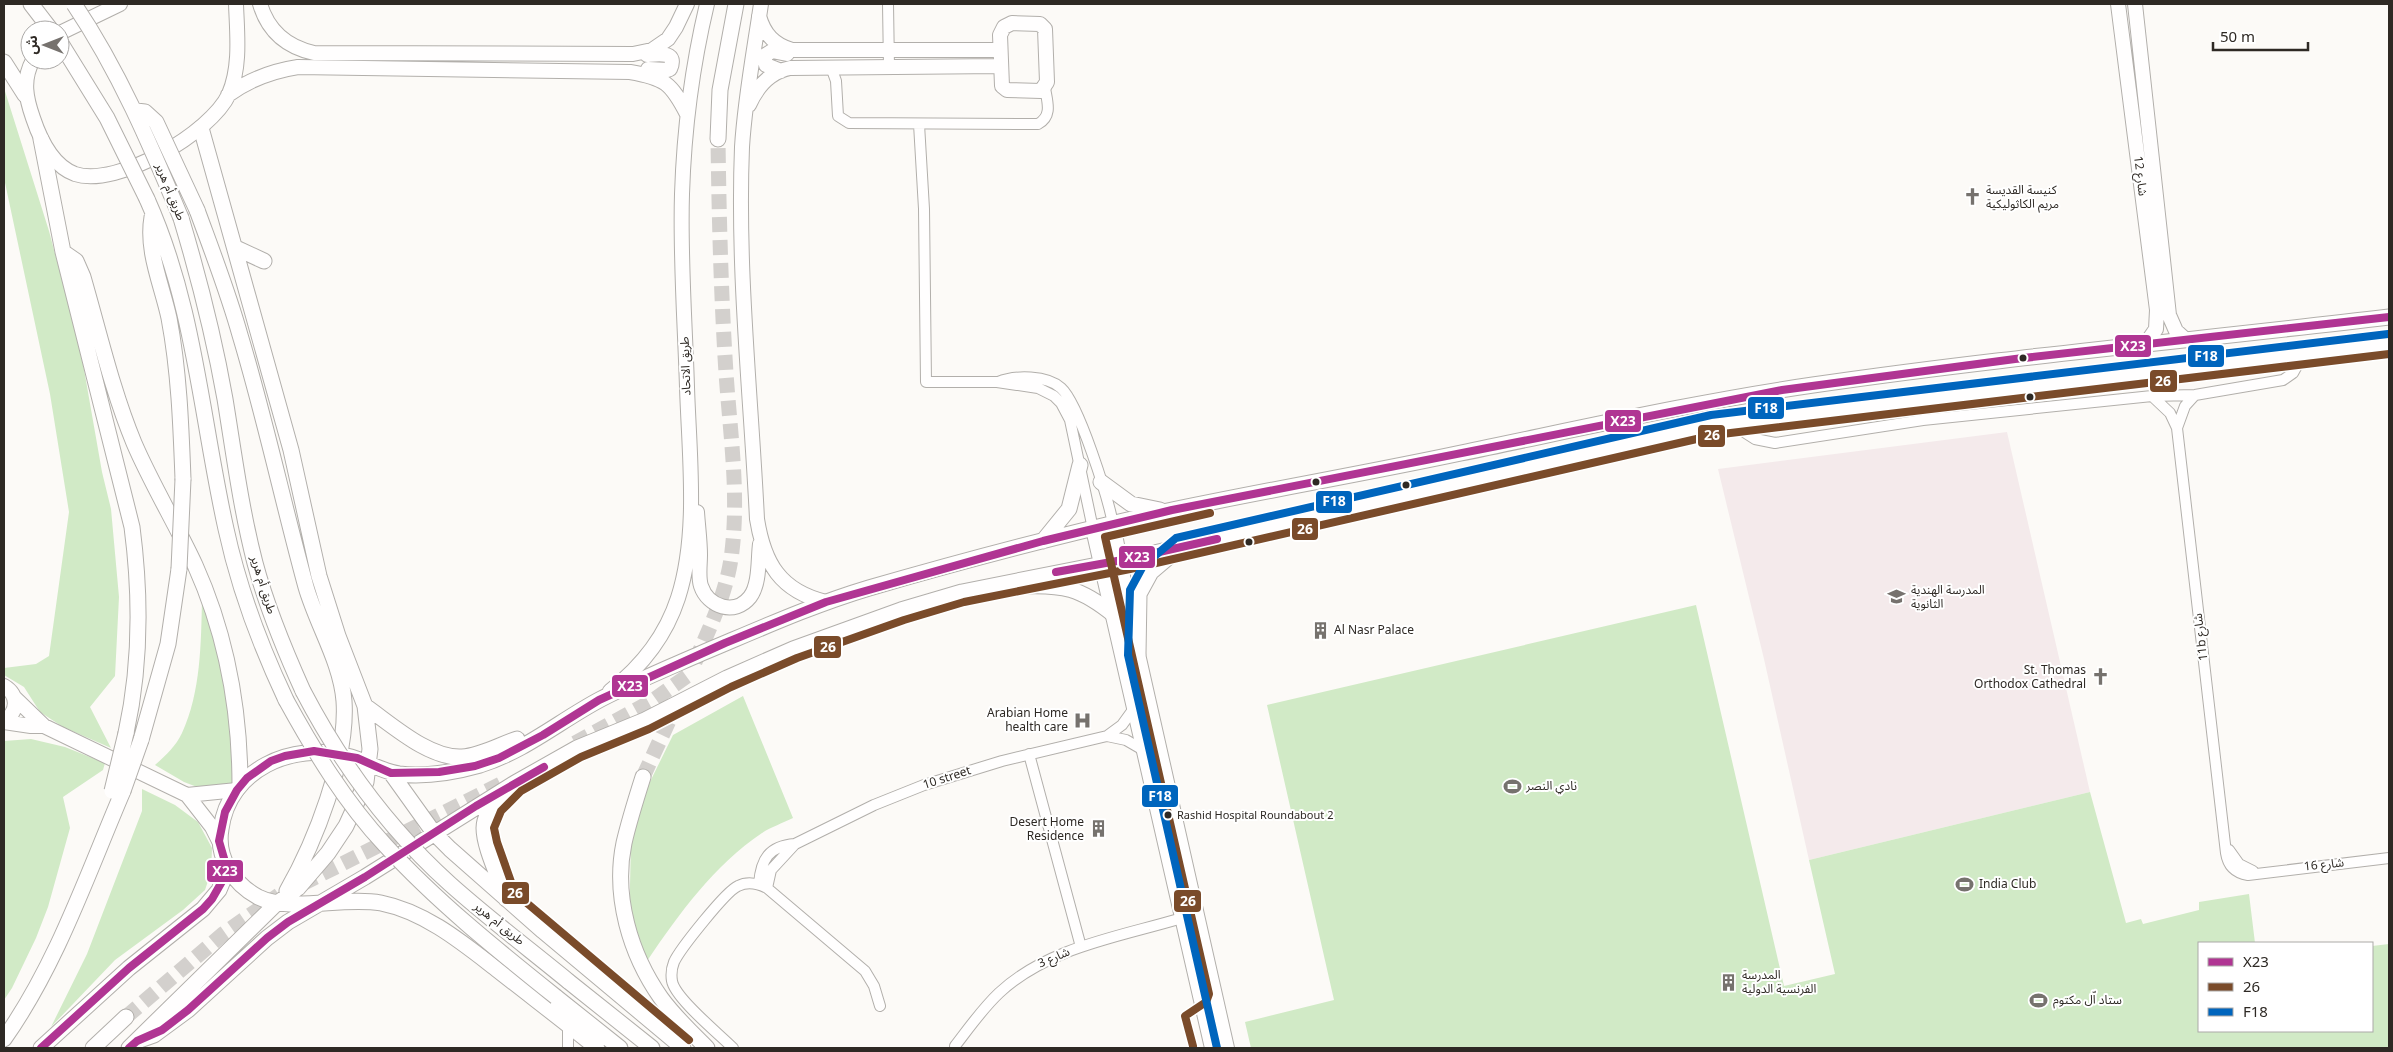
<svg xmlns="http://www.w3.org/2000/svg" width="2393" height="1052" viewBox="0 0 2393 1052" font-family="Georgia,'Noto Sans Arabic',serif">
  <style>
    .education { fill: #f4eaeb }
    .green { fill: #d1eac6 }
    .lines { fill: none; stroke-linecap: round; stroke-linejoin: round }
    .primary-tunnel { stroke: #d3d0cd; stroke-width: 15; stroke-dasharray: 15 8; stroke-linecap: butt }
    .street-casing { stroke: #b2afab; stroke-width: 12 }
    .secondary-casing { stroke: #b2afab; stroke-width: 16 }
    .primary-casing { stroke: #b2afab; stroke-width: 17 }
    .street { stroke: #fffefe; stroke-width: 10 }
    .secondary { stroke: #fffefe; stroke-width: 14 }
    .primary { stroke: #fffefe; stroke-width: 15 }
    .primary-bridge-casing { stroke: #b2afab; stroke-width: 17; stroke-linecap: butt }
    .primary-bridge { stroke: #fffefe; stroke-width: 15 }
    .bus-1-casing { stroke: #fff; stroke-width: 11 }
    .bus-2-casing { stroke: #fff; stroke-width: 11 }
    .bus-3-casing { stroke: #fff; stroke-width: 11 }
    .bus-1 { stroke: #b03593; stroke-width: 8 }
    .bus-2 { stroke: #7a4b2a; stroke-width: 8 }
    .bus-3 { stroke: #0065bd; stroke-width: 8 }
    .bus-dot { fill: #2e2924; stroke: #fff; stroke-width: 2 }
    .labels { text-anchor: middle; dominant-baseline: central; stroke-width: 4; stroke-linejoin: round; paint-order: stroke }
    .bus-label { font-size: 11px; fill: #2e2924; stroke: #fff; text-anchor: start }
    .street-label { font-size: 12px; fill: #2e2924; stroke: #fff }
    .poi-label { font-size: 12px; fill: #2e2924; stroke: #fff; text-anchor: start }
    .line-badge { stroke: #fff; stroke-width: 2 }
    .badge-label { font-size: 14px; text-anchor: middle; font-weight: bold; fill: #fff }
  </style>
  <rect width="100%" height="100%" fill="#fcfaf7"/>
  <path class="education" d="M2007,432L2090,792L1809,860L1764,659L1718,469Z"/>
  <path class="green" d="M4,88L49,231L67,299L82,358L102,472L111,509L119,597L115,676L90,707L111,748L63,727L40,712L24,687L4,675V668L36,664L49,656L69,512L50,394L4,178Z
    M202,599L228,679L237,768L231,785L205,790L184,782L155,765C165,756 176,746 182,733C201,692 201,643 202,599Z
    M1696,605L1784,986L1835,974L1809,860L2090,792L2126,923L2141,919L2143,924L2199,910V902L2249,894L2255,943H2199V1031H2372V946L2389,944V1048H1251L1245,1022L1334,1000L1267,705Z
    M743,696L793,818C783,823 771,827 762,833C714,865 679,914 647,961L630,918V885L631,841L645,792L673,735Z
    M31,739L65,747L105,763L103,770L63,797L70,828L48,907L36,938L12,988L4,1000V741Z
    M142,789L175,805L198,822L212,848L211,872L205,890L183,910L115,960L51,1027L87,954L142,811Z"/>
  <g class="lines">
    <path class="primary-tunnel" d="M695,662C710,627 728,590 732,551C739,492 730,432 726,373C721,295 719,217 718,139
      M575,743L652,701L690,674
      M643,777L680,697
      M302,884L503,783
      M126,1017L223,934L279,895"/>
    <defs>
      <path id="street" d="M888,4L889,67
        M831,67L836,81L838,116L849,123L1038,124C1053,116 1047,101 1045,88
        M919,124L924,209L926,382H997L1038,388L1054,396L1061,403L1070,420L1093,529
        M998,382C1015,375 1047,375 1061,388C1079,404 1108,498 1113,524
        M2152,396L2170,413L2177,428L2226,853C2228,866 2236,873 2248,875L2389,858
        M1730,423L1755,439L1775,443L1923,420L2152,396L2195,395L2283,380L2293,373L2304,353
        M2177,428L2185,406L2195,395
        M1107,736L1122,725L1135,707
        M1029,754L1081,947
        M2229,850L2239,864L2253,871
        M759,884C761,859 769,846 795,844
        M767,888L771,870L795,844L874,805L924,785L1002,761L1107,736L1126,740L1145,751
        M568,1025V1048
        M955,1046C969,1028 982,1009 999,993C1048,947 1119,937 1182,918
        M733,1048C719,1034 675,998 672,981C671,975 672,967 674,962C680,949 726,891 738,886C748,881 757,883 767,888L865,971L874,986L880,1006"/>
      <path id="secondary" d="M260,4C268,31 287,47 314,53L633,54L652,50L668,39L676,27L687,4
        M761,4C754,52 745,98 742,147C737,271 751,396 757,519C764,563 780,591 826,602
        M2118,4L2157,310L2156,329L2145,345
        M2135,4L2169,315L2176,331L2186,340
        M759,16C764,34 774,45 792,50H1000
        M1012,23L1040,24L1045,29L1047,82L1041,91L1007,90L1002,86L1000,35L1004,27Z
        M60,33L120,4
        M647,55C659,54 678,51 670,69L667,70L648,69
        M33,60C22,80 26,98 33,118C40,139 53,166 75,174C117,188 211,133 229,94C241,66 237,33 236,4
        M781,71L766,65L764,56L772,51L787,54
        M228,95C250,79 272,71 298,67L630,72C665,78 671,83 687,114
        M749,105C757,87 770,72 790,68L1000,66
        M697,512C698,527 700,541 700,555C700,565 698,577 701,586C708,607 735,616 750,597C760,584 758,559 760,544
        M1113,524L1138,654L1227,1048
        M1093,529L1212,1048
        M4,686C19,695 18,712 4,721
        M610,691C641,667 666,635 678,598C699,533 689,454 687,387C685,323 680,258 682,194C684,130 692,67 707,4
        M15,698L44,726
        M4,722L31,726H44L187,795L212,827L219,841
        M187,795L237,790"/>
      <path id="primary" d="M31,4L51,30
        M4,62L25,95
        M41,139L63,252L132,527C141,596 141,665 126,733
        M718,139L720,90L736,4
        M147,199C195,306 201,417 226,529C239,589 260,645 286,700
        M197,210C212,251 228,292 240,335C265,418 283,503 306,587C317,625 341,662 344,701C348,759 315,842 287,891
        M152,217C146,251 162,285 169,318C179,371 181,425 183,479
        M181,218C199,278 214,337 225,399C234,454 241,509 255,563C267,608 284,649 303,691
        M236,248L264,261
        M63,252L76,261L83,277C99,332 112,390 134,443C152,485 176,524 195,565C227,636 240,709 240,786
        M1101,482L1131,504L1160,510
        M1043,541L1069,509L1080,465
        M1021,586C1063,584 1081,588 1114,615
        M1138,654L1139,594L1151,572L1178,549
        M365,706C391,724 429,759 462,757C481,756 499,745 517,739
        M141,740L168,644L179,569
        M391,773L434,833L450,849L543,931L683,1048
        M643,777C636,799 629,821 624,843C613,896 630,954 661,998C674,1016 691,1032 707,1048
        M503,794C495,802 484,815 484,828C484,848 500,879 506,899
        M568,981L652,1048
        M556,997L620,1048
        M4,1039C57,964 87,875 123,791
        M137,1041L154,1035L188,1010L267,938L288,922L365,877L515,783L577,748L645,720L727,678L793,649L901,610L962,592L1128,559L1712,425L2389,344
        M41,1048L129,968L203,909L219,890L224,878L226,865
        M93,1048L126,1017
        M129,1048L276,904L298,888L328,853L346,826L366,782L370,749L365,706L338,636L319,576L291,450L201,128
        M597,1048C565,1022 532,997 499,971C464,944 426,912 381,903C343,896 290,913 258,897C234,884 216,858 221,829C229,769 292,742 347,756C365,760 380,771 399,774C425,777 455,772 480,765C525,751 561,720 601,699C634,682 668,668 702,653C757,630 812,605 869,588C966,560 1064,534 1163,512C1262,491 1362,474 1461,453C1578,429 1695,402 1813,385C2005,357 2197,340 2389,317"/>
    </defs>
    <use href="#street" class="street-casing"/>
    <use href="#secondary" class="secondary-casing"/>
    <use href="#primary" class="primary-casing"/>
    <use href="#street" class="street"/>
    <use href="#secondary" class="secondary"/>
    <use href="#primary" class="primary"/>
    <defs>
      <path id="primary-bridge" d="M74,4C119,71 150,144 181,218
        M60,42L107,118L147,199
        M136,111L145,112L156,122L197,210
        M179,569L183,479
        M303,691C340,762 390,830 450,884C488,918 529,949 568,981
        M286,700C314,751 345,802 385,845C436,901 496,949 556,997
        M112,791L126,733
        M123,791L141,740"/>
    </defs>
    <use href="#primary-bridge" class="primary-bridge-casing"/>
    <use href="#primary-bridge" class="primary-bridge"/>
    <defs>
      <path id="bus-1" d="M1056,572L1128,559L1217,539
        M41,1048L129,968L203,909L212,899L224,878L226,865L219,841L225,812L237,790L247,778L271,761L285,756L314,751L357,758L391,773L439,772L475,766L499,758L543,735L599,700L725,643L826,602L1043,541L1172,510L1782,390L2015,359L2389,317
        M129,1048L137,1041L162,1030L188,1010L267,938L288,922L365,877L476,806L544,767"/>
      <path id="bus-2" d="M689,1040L515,893L497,842L494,828L501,811L521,791L581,757L649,729L731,687L797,658L904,620L964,602L1130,569L1714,435L2389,354
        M1193,1046L1185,1016L1206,1002L1209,994L1105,537L1210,513"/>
      <path id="bus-3" d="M1217,1048L1128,655L1130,590L1143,566L1176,538L1711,415L2388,334"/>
    </defs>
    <use href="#bus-1" class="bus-1-casing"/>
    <use href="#bus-2" class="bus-2-casing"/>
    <use href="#bus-3" class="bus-3-casing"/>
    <use href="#bus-1" class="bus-1"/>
    <use href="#bus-2" class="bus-2"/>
    <use href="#bus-3" class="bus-3"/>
  </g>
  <defs>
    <symbol id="church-bare" viewBox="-9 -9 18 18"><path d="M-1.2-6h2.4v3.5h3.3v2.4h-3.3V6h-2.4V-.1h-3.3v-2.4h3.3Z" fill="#76726e" stroke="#fff" stroke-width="2.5" paint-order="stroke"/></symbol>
    <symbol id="school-bare" viewBox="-9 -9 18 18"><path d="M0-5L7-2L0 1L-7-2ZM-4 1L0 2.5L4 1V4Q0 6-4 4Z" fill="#76726e" stroke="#fff" stroke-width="2.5" paint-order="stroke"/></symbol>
    <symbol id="building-bare" viewBox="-9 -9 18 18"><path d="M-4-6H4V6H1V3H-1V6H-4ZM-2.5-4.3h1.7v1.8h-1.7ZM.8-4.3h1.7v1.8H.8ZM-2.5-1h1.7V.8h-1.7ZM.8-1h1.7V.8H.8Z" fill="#76726e" stroke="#fff" stroke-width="2.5" paint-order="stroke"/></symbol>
    <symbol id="hospital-bare" viewBox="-9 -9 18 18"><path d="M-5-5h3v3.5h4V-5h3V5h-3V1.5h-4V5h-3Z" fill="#76726e" stroke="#fff" stroke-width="2.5" paint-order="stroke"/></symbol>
    <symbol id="stadium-bare" viewBox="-9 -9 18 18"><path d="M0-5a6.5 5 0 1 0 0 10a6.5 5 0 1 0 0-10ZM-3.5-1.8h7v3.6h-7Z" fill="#76726e" stroke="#fff" stroke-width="2.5" paint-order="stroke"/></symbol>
  </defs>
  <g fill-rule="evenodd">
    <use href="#church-bare" x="1960" y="184" width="25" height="25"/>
    <use href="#school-bare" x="1884" y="584" width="25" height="25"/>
    <use href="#building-bare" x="1308" y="618" width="25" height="25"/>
    <use href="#church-bare" x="2088" y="664" width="25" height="25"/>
    <use href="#hospital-bare" x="1070" y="708" width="25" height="25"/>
    <use href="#stadium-bare" x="1500" y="774" width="25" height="25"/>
    <use href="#building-bare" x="1086" y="816" width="25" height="25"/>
    <use href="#stadium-bare" x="1952" y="872" width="25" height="25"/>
    <use href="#building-bare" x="1716" y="970" width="25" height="25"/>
    <use href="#stadium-bare" x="2026" y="988" width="25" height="25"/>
  </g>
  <g class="bus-dot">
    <circle cx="2023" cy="358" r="4.5"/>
    <circle cx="2030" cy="397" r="4.5"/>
    <circle cx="1316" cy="482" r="4.5"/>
    <circle cx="1406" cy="485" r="4.5"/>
    <circle cx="1249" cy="542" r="4.5"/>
    <circle cx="1168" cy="815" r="4.5"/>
  </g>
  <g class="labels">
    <g class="bus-label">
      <text x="1177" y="815">Rashid Hospital Roundabout 2</text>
    </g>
    <g class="street-label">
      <text transform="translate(2140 176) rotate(83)">شارع 12</text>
      <text transform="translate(170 192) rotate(68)">طريق أم هرير</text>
      <text transform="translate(686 366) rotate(-92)">طريق الاتحاد</text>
      <text transform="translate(263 585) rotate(73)">طريق أم هرير</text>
      <text transform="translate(2201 637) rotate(-97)">11b شارع</text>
      <text transform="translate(947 778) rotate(-18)">10 street</text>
      <text transform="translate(2324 865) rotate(-6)">شارع 16</text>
      <text transform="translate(499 924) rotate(39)">طريق أم هرير</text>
      <text transform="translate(1054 958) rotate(-23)">شارع 3</text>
    </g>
    <g class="poi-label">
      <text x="1986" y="190">كنيسة القديسة<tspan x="1986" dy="14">مريم الكاثوليكية</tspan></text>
      <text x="1911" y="590">المدرسة الهندية<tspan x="1911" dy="14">الثانوية</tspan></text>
      <text x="1334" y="630">Al Nasr Palace</text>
      <text x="2086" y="670" text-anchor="end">St. Thomas<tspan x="2086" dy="14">Orthodox Cathedral</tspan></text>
      <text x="1068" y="713" text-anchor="end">Arabian Home<tspan x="1068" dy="14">health care</tspan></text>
      <text x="1526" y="786">نادي النصر</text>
      <text x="1084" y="822" text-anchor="end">Desert Home<tspan x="1084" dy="14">Residence</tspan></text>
      <text x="1979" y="884">India Club</text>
      <text x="1742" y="975">المدرسة<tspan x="1742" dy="14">الفرنسية الدولية</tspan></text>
      <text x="2053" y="1000">ستاد اّل مكتوم</text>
    </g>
  </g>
  <g class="line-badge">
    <rect x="2114" y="334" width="38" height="24" rx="5" fill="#b03593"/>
    <rect x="2187" y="344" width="38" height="24" rx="5" fill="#0065bd"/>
    <rect x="2149" y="369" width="29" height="24" rx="5" fill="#7a4b2a"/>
    <rect x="1747" y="396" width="38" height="24" rx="5" fill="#0065bd"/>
    <rect x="1604" y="409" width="38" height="24" rx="5" fill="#b03593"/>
    <rect x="1697" y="424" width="29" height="24" rx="5" fill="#7a4b2a"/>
    <rect x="1315" y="490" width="38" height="24" rx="5" fill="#0065bd"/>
    <rect x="1291" y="517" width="28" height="24" rx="5" fill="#7a4b2a"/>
    <rect x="1118" y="545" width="38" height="24" rx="5" fill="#b03593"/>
    <rect x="813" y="635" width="29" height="24" rx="5" fill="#7a4b2a"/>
    <rect x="611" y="674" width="38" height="24" rx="5" fill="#b03593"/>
    <rect x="1141" y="784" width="38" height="24" rx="5" fill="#0065bd"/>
    <rect x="206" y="859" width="38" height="24" rx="5" fill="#b03593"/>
    <rect x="501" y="881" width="29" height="24" rx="5" fill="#7a4b2a"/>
    <rect x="1173" y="889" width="29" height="24" rx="5" fill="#7a4b2a"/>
  </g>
  <g class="badge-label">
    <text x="2133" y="351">X23</text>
    <text x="2206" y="361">F18</text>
    <text x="2163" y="386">26</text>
    <text x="1766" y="413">F18</text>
    <text x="1623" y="426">X23</text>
    <text x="1712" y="440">26</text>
    <text x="1334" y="506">F18</text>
    <text x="1305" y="534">26</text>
    <text x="1137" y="562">X23</text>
    <text x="828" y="652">26</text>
    <text x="630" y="691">X23</text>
    <text x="1160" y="801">F18</text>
    <text x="225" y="876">X23</text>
    <text x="515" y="898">26</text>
    <text x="1188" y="906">26</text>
  </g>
  <rect width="2393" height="1052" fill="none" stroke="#2e2924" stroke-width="10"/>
  <rect x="2198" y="942" width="175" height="90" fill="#ffffff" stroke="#aba9a7"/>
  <rect x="2208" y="958" width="25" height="8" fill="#b03593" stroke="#aba9a7"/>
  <text x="2243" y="967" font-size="15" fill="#2e2924">X23</text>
  <rect x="2208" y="983" width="25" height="8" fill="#7a4b2a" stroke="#aba9a7"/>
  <text x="2243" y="992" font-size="15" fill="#2e2924">26</text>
  <rect x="2208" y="1008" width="25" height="8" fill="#0065bd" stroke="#aba9a7"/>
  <text x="2243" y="1017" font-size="15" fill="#2e2924">F18</text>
  <g transform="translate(45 45) rotate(270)"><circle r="24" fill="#ffffff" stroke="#aba9a7"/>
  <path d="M0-4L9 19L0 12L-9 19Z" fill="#76726e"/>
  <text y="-8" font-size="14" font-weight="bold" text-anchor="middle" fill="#2e2924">ش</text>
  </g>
  <path d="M2213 42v8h95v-8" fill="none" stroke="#2e2924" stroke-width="2.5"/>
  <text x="2220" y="42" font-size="15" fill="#2e2924" stroke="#ffffff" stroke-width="4" paint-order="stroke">50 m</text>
</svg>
